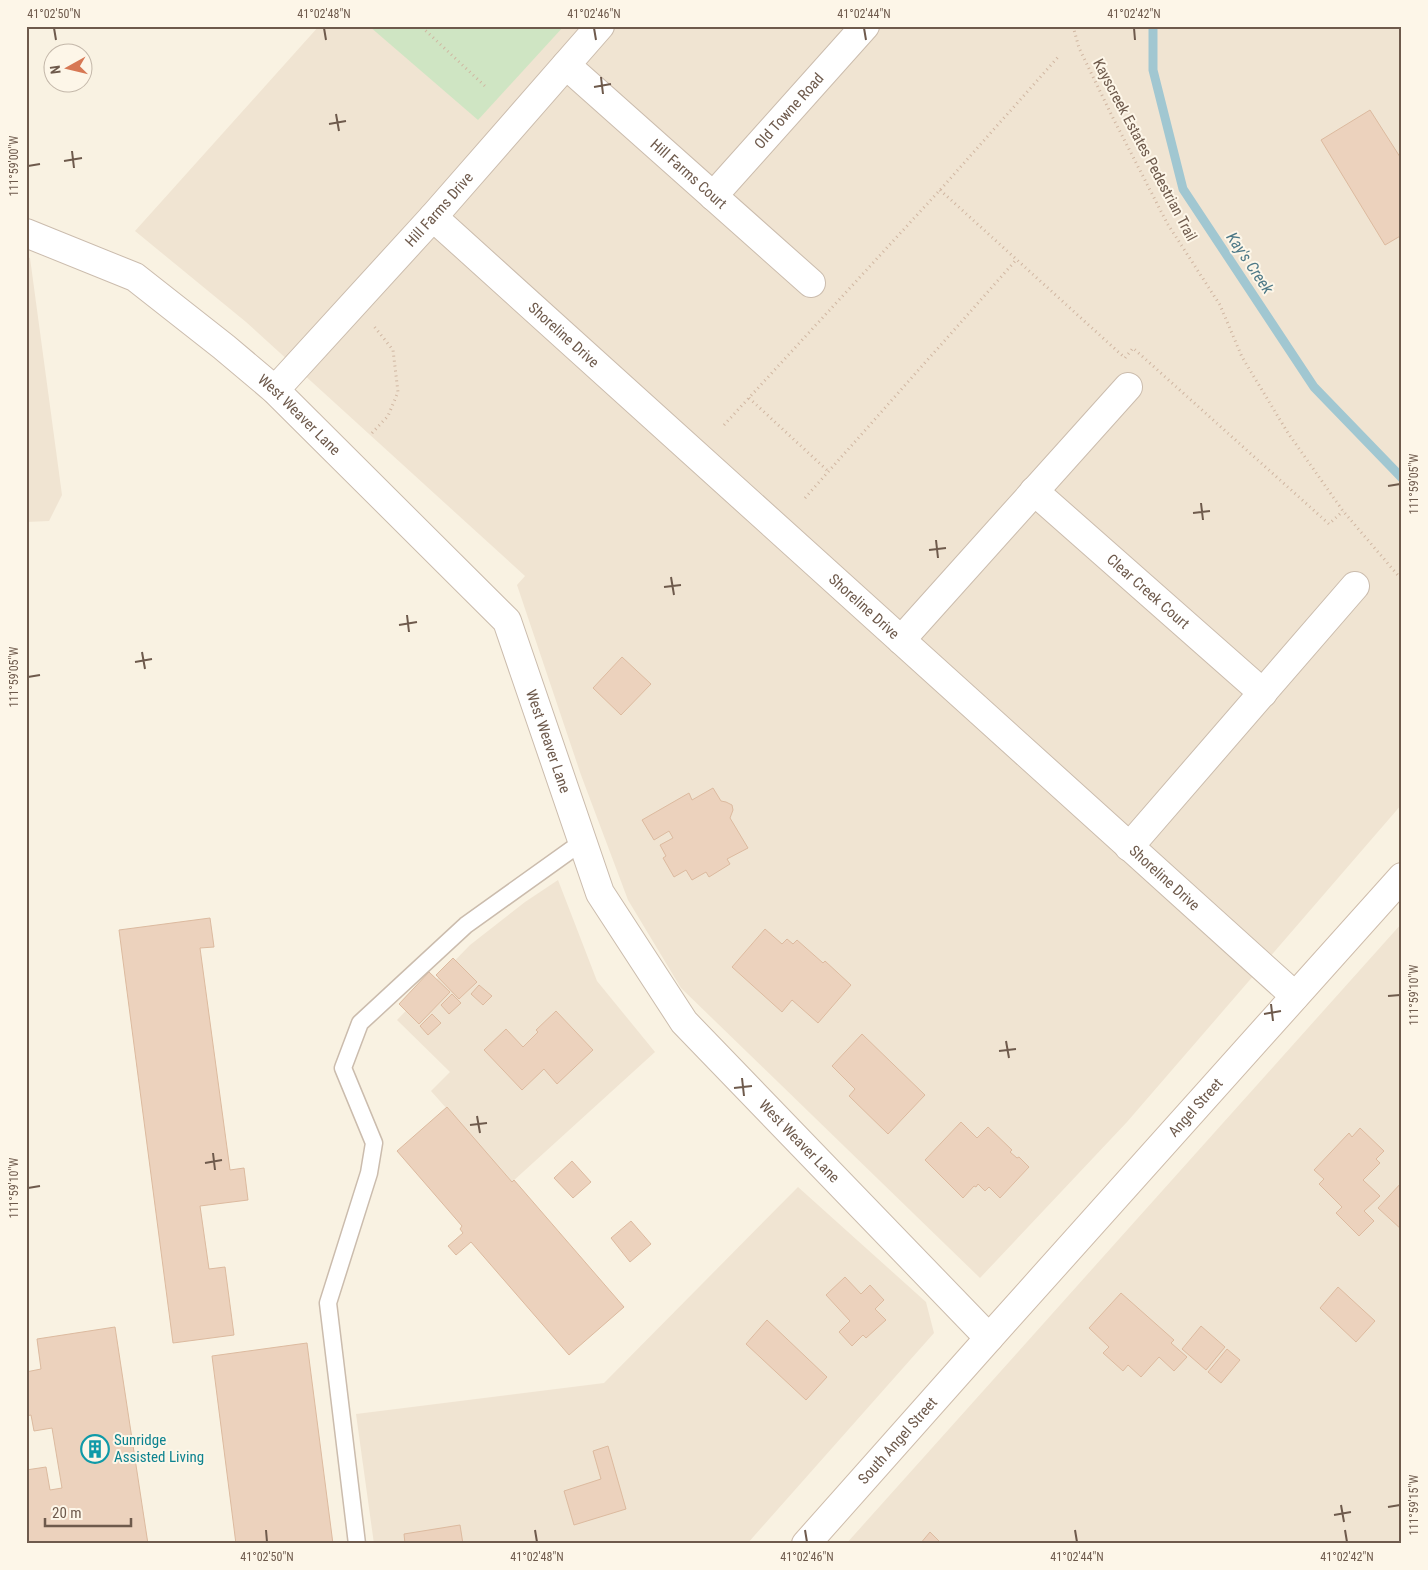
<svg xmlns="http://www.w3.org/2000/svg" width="1428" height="1570" viewBox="0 0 1428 1570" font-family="'Roboto Condensed',sans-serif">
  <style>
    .residential { fill: #f0e4d2 }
    .green { fill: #cfe5c3 }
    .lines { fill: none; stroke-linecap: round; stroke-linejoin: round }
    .stream { stroke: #a1c7d1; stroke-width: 9 }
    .building { fill: #ecd2bd; stroke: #dcba9f }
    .lane-casing { stroke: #cbbcad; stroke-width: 19 }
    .street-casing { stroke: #cbbcad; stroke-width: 30 }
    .secondary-casing { stroke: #cebcab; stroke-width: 30 }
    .path { stroke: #d0b6a1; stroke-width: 3; stroke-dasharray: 1 4; stroke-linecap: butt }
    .lane { stroke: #fff; stroke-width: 16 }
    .street { stroke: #fff; stroke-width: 28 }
    .secondary { stroke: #fff; stroke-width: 28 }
    .ticks { fill: none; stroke: #6e5a4c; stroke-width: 2 }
    .labels { text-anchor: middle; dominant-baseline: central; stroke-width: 4; stroke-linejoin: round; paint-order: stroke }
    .street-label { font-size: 15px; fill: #6e5a4c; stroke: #fdf6e8 }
    .culture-label { font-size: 15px; fill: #0d838f; stroke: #fdf6e8; text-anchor: start }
    .water-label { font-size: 16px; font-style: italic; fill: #4c7886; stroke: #fdf6e8 }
    .neatline { fill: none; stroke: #6e5a4c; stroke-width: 2 }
    .ticks-label { font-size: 12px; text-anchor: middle; fill: #6e5a4c }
  </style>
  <rect width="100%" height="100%" fill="#f9f2e2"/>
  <path class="residential" d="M319,26H1402V804L1127,1122L980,1278L681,988L628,900L581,775L517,585L525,576L246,322L135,231Z
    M26,257L30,258L62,495L49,521L26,522Z
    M558,880L597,981L655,1052L512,1182L431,1091L450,1072L397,1020L470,945L525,902Z
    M1402,923V1544H846Z
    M798,1187L926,1302L934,1333L747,1544H374L356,1414L604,1383Z"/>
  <path class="green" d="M369,26H564L478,120Z"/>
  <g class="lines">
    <path class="stream" d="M1153,26V70L1183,189L1314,387L1402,478"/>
  </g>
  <path class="building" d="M1370,110L1402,160V235L1385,245L1321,140Z
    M622,657L651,684L621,715L593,688Z
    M713,788L721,801L726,802L732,805L733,810L730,818L748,848L727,859L730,864L709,877L706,872L692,880L686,870L674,877L663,858L666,856L660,845L673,838L669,831L654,840L642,820L689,793L692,800Z
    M210,918L214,947L200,948L230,1170L244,1168L248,1200L200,1206L209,1269L225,1267L234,1335L173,1343L119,930Z
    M765,929L782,944L787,939L793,944L797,940L823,963L825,961L851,985L818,1023L792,1000L782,1012L732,967Z
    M453,958L477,982L459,999L436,975Z
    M429,972L450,992L419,1024L399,1004Z
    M479,985L492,996L483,1005L471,994Z
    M452,994L461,1003L449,1014L441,1005Z
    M556,1011L593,1050L557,1084L544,1069L522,1090L484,1050L506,1029L523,1047L538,1032L536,1030Z
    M432,1014L441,1023L428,1035L420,1026Z
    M862,1034L925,1095L888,1134L849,1096L855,1089L832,1066Z
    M447,1107L512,1182L514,1180L624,1307L569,1355L471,1242L456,1255L448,1246L463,1233L460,1229L462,1226L397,1151Z
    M961,1122L977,1138L988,1127L1012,1150L1010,1152L1017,1158L1019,1157L1029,1167L1000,1198L989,1187L985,1191L978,1184L976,1187L974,1186L963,1198L925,1160Z
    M1360,1128L1384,1151L1376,1159L1380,1163L1363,1180L1380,1196L1364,1211L1374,1221L1359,1236L1336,1213L1342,1207L1319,1184L1324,1179L1314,1170L1349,1133L1352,1137Z
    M572,1161L591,1182L573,1198L554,1178Z
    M1402,1182V1230L1378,1208Z
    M631,1221L651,1244L630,1262L611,1238Z
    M845,1277L861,1294L870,1285L884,1300L875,1309L886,1320L866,1338L863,1335L852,1346L839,1332L850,1321L826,1295Z
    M1338,1287L1375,1321L1356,1342L1320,1308Z
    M1121,1293L1174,1340L1171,1343L1187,1357L1174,1371L1159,1357L1141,1377L1128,1365L1123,1371L1103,1353L1109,1347L1089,1328Z
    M767,1320L827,1377L806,1400L746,1344Z
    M1201,1326L1225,1347L1206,1370L1182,1349Z
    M115,1327L148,1544H26V1470L46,1467L50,1490L62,1488L52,1428L34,1431L31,1415L26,1416V1372L41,1369L37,1339Z
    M307,1343L333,1544H236L212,1356Z
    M1227,1349L1240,1360L1221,1383L1208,1372Z
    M608,1446L626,1509L574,1525L564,1491L601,1479L593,1451Z
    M460,1525L463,1544H405L404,1534Z
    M930,1532L942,1544H920Z"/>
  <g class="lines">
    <defs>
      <path id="lane" d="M357,1544L328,1303L369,1173L374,1143L343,1068L360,1023L466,925L582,842"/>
      <g id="street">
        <path id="s1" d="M566,65L811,283"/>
        <path id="s2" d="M713,196L865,26"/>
        <path id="s3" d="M433,217L1295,996"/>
        <path id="s4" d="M26,233L135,277L224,347L275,390L507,621L600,893L684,1022L989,1338"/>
        <path id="s5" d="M275,390L433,217L600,26"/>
        <path id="s6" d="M1034,491L1263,693"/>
        <path d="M901,640L1128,387"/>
        <path d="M1129,847L1355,586"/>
      </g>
      <g id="secondary">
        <path id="s7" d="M806,1544L989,1338L1402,877"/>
      </g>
    </defs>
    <use href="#lane" class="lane-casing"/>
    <use href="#street" class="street-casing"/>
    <use href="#secondary" class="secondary-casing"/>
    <path class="path" d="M424,26L425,30L487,88
      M1073,26L1079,48L1112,116L1167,223L1220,305L1242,357L1288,433L1343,511L1402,580
      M940,190L1125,358L1133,348L1329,524L1343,511
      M749,398L829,472
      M724,425L940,190L1059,56
      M372,433L388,416L398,392L393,350L373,325
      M805,498L1017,259"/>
    <use href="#lane" class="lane"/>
    <use href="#street" class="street"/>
    <use href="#secondary" class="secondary"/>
  </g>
  <path class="ticks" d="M54,28L56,40M324,28L326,40M594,28L596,40M864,28L866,40M1134,28L1135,40M601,77L603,94M594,87L611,84M336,114L339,131M329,124L346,121M72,151L74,168M64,161L82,158M28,166L40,164M1388,486L1400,484M1201,503L1203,520M1193,513L1210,511M936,540L938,558M929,550L946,548M671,577L674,595M664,587L681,585M407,615L409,632M399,625L417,622M142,652L145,669M135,662L152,659M28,677L40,675M1388,996L1400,995M1271,1004L1273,1021M1264,1014L1281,1011M1006,1041L1009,1058M999,1051L1016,1049M742,1078L744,1096M734,1088L752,1086M477,1116L480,1133M470,1125L487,1123M213,1153L215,1170M205,1163L222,1160M28,1188L40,1186M1341,1505L1344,1522M1388,1507L1400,1505M1334,1515L1351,1512M266,1530L267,1542M535,1530L537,1542M805,1530L807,1542M1075,1530L1077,1542M1345,1530L1347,1542"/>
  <defs>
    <symbol id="building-ring" viewBox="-11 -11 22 22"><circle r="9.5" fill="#fdf6e8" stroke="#0f9aa8" stroke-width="1.5"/><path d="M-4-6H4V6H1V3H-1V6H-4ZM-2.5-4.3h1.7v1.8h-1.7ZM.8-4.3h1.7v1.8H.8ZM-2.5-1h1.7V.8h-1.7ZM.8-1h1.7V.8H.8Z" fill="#0f9aa8"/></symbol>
  </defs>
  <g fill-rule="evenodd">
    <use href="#building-ring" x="79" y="1433" width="32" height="32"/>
  </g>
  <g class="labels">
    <g class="street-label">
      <text stroke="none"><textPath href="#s2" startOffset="114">Old Towne Road</textPath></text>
      <text transform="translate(1145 150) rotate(62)">Kayscreek Estates Pedestrian Trail</text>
      <text stroke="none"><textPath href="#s1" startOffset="164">Hill Farms Court</textPath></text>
      <text stroke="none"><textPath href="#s5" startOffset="244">Hill Farms Drive</textPath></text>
      <text stroke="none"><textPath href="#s3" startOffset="176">Shoreline Drive</textPath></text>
      <text stroke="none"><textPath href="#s4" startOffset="332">West Weaver Lane</textPath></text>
      <text stroke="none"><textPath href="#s6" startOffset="152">Clear Creek Court</textPath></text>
      <text stroke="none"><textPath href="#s3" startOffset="581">Shoreline Drive</textPath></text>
      <text stroke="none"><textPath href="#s4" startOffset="752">West Weaver Lane</textPath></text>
      <text stroke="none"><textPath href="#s3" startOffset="986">Shoreline Drive</textPath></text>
      <text stroke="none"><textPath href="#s7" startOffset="585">Angel Street</textPath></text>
      <text stroke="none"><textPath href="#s4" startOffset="1232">West Weaver Lane</textPath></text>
      <text stroke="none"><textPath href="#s7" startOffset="138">South Angel Street</textPath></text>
    </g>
    <g class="culture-label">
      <text x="114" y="1440">Sunridge<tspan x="114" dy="17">Assisted Living</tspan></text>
    </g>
    <g class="water-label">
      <text transform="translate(1250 263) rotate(56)">Kay's Creek</text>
    </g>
  </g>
  <rect width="1428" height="1570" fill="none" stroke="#fdf6e8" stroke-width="55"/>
  <g transform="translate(68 68) rotate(262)"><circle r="24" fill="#fdf6e8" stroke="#c4b8aa"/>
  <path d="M0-4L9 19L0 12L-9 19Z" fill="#d77854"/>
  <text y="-8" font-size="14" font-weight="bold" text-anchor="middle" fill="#6e5a4c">N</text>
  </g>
  <path d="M45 1518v8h86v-8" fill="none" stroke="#6e5a4c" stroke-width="2.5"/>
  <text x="52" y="1518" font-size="15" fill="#6e5a4c" stroke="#fdf6e8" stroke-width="4" paint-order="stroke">20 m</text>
  <rect x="28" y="28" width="1372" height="1514" class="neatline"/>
  <g class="ticks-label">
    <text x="54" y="18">41°02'50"N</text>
    <text x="324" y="18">41°02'48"N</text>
    <text x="594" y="18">41°02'46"N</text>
    <text x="864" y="18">41°02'44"N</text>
    <text x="1134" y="18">41°02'42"N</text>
    <text transform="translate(14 166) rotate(-90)" y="4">111°59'00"W</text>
    <text transform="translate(1414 484) rotate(-90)" y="4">111°59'05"W</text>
    <text transform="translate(14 677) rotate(-90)" y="4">111°59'05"W</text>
    <text transform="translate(1414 995) rotate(-90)" y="4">111°59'10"W</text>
    <text transform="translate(14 1188) rotate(-90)" y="4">111°59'10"W</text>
    <text transform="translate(1414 1505) rotate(-90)" y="4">111°59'15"W</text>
    <text x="267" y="1561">41°02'50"N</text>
    <text x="537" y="1561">41°02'48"N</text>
    <text x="807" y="1561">41°02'46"N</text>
    <text x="1077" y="1561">41°02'44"N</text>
    <text x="1347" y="1561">41°02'42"N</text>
  </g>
</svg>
